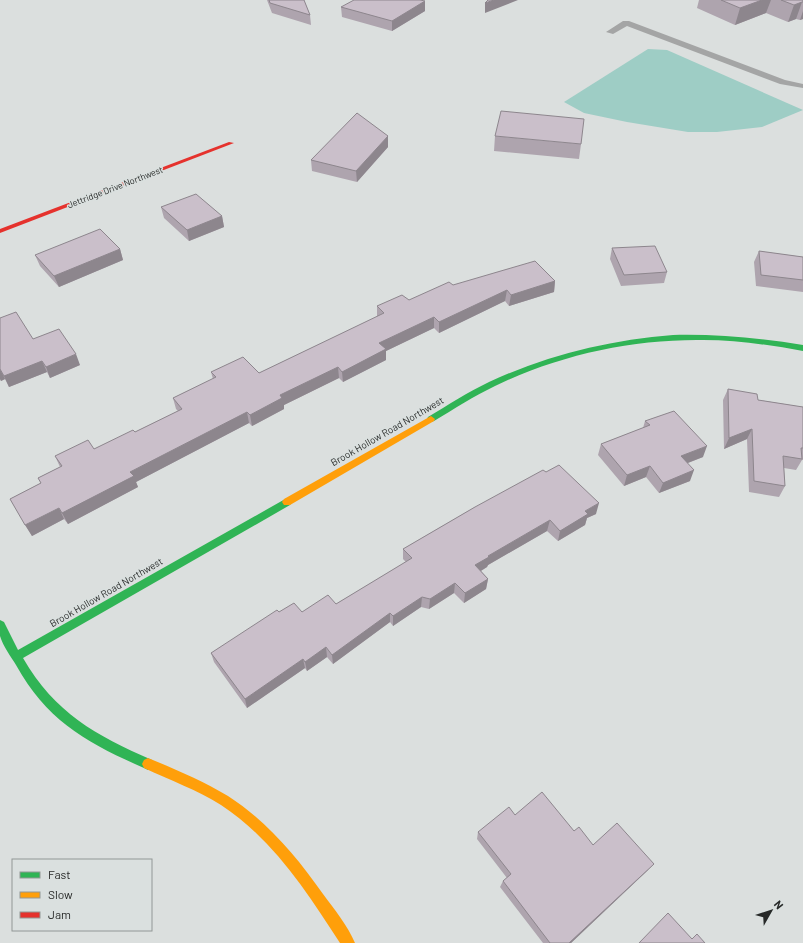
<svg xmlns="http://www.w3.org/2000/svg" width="803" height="943" viewBox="0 0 803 943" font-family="Barlow,sans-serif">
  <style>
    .green { fill: #9ecdc5 }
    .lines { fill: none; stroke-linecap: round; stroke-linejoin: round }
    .lane { fill: #a4a5a5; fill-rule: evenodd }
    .fast { fill: #30b455; fill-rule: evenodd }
    .slow { fill: #ff9f0a; fill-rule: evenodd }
    .jam { fill: #e5322d; fill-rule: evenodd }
    .wall { fill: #aea4ae }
    .shaded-wall { fill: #8d868d }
    .building { fill: #cabfca; stroke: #8d868d }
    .labels { text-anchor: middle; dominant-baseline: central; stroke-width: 3; stroke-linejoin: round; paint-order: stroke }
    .far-street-label { font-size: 9px; fill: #272928; stroke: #dae0df }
    .street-label { font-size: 10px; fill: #272928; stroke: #dae0df }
  </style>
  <rect width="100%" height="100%" fill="#dbdfde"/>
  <path class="green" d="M648,49L667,50L803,110L762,127L717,132H688L627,122L584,113L564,102Z"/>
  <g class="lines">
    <path class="lane" d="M623,21H629L785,80L803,84V88L780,84L627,26L613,34L606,32Z"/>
    <path class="fast" d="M673,335C717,334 760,338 803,345V351C770,345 737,340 703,340C632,339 559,355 495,386C474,396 454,409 434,421L431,422L427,419L428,417C448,405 468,392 489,382C547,355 610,340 673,335Z
      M287,498L290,499L292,502L290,505L23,658C55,713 95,735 152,760L154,764L152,768L148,770L144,768C87,743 47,721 16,665C11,657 3,646 0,636C0,631 0,625 0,620L4,622L18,650Z"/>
    <path class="slow" d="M431,416L435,419L434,421L290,505H284L282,502L284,499Z
      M148,758C175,769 203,781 228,796C267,821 297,857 323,894C334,909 348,926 355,943H340C307,892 273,839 221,805C197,790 170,780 144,768L142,764L144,760Z"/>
    <path class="jam" d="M229,142L234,143L0,233V229Z"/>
  </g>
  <path class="wall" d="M267,0H304L310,15L311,25L272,13Z
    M699,0H803V19L800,20L796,19L788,22L766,13L735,25L697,8Z
    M425,1V11L392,31L342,17L341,7Z
    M388,136V147L357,182L312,171L311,160Z
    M495,136L581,144L579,159L494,151Z
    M161,207L222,216L224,227L189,241L164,218Z
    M612,248L667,272L664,283L621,286L610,259Z
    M120,249L123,260L59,287L40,266L35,255Z
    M759,251L803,257V292L756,286L754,262Z
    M555,281L554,292L509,306L505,301L439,333L434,328L386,351V360L343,382L339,378L284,405V409L252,426L249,423L136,482L138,487L68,524L64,519L32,536L10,499L41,483L38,478L60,467L55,456L94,449L135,432L178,411L176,409L173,398L213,379L211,372L259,373L377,317V306L409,300L453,285Z
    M0,318L33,339L80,365L50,378L47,372L9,387L5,379L1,381L0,379Z
    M728,389L758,400L803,407V460H802L796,470L784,468L785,486L779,497L749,492L747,439L724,449L723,400Z
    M645,421L703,457L688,463L690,481L659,493L646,477L624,486L598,455L601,444L643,428Z
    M475,507L596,514L587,518L585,525L558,541L547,531L488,565L487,567L481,571L488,579L486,589L464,603L454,593L429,609L421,607L393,626L390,622L333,664L327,657L307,671L305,668L247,708L214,662L211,653L279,612H302L336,604L406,562L403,559V549Z
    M515,815L574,831L593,845L648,870L571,943H543L500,887L503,881L507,878L477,839L478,832Z"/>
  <path class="shaded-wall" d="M494,0H518L485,13V3Z
    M762,0H771L766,13L735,25L740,8Z
    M425,1V11L392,31V21Z
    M802,2L796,19L788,22L794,5Z
    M803,11V19L800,20Z
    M388,136V147L357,182L356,171Z
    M222,216L224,227L189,241L187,230Z
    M120,249L123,260L59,287L54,276Z
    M555,281L554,292L509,306L511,295Z
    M507,290L505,301L439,333V322Z
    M434,317V328L386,351V360L343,382L342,372L379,343Z
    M76,354L80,365L50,378L46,367Z
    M42,361L47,372L9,387L4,376Z
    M338,367L339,378L284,405V409L252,426L250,415L280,395Z
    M0,369L5,379L1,381L0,379Z
    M247,412L249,423L136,482L138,487L68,524L62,513L130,472Z
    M752,429L747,439L724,449L729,438Z
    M707,446L703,457L677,467L681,456Z
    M650,466L646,477L624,486L627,475Z
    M694,470L690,481L659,493L663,483Z
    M599,503L596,514L587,518L585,525L558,541L560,531L585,511Z
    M59,508L64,519L32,536L25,525Z
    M550,520L547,531L488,565L487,567L474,575L475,565L488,556Z
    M488,579L486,589L464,603L465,593Z
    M455,583L454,593L429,609L430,599Z
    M422,597L421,607L393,626V616Z
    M390,613V622L333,664L332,655Z
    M326,647L327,657L307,671L305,662Z
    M303,659L305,668L247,708L245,699Z
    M654,864L648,870L571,943H569Z"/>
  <path class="building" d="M269,0H304L310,15L270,3Z
    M354,0H420L425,1L392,21L341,7Z
    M488,0H494L485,3Z
    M721,0H762L740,8Z
    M781,0H803V2H802L794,5Z
    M501,111L584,119L581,144L495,136Z
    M357,113L388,136L356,171L311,160Z
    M196,194L222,216L187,230L161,207Z
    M100,229L120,249L54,276L35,255Z
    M655,246L667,272L624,275L612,248Z
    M759,251L803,257V280L761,275Z
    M535,261L555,281L511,295L507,290L439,322L434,317L379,343L386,349L342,372L338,367L280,395L282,398L250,415L247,412L130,472L134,476L62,513L59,508L25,525L10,499L41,483L38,478L62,466L55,456L88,440L94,449L133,430L135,432L182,409L173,398L216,377L211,372L243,357L259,373L384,313L377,306L402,295L409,300L449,282L453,285Z
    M16,312L33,339L59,329L76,354L46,367L42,361L4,376L0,369V318Z
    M728,389L757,394L758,400L803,407V448H801L802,459L783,456L785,486L754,481L752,429L729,438Z
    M674,411L707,446L681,456L694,470L663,483L650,466L627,475L601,444L650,425L645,421Z
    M559,465L599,503L585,511L588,514L560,531L550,520L488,556L489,557L475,565L488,579L465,593L455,583L430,599L422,597L393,616L390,613L332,655L326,647L305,662L303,659L245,699L211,653L277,610L279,612L294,603L302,612L328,595L336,604L412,558L403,549L475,507L543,470L546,472Z
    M542,792L574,831L579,827L593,845L617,823L654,864L569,943H550L503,881L511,874L478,832L509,807L515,815Z
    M668,913L692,939L697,934L705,943H639Z"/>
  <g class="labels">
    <g class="far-street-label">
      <text transform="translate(115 187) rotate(-21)">Jettridge Drive Northwest</text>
    </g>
    <g class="street-label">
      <text transform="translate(387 431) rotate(-30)">Brook Hollow Road Northwest</text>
      <text transform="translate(106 592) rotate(-30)">Brook Hollow Road Northwest</text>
    </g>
  </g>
  <rect x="12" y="859" width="140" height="72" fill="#dae0df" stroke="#929796"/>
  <rect x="20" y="872" width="20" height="6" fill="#30b455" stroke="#929796"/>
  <text x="48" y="879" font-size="12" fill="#272928">Fast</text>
  <rect x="20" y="892" width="20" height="6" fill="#ff9f0a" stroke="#929796"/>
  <text x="48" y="899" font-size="12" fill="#272928">Slow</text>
  <rect x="20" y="912" width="20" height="6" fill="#e5322d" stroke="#929796"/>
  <text x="48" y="919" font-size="12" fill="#272928">Jam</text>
  <g transform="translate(771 911) rotate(51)" stroke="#dae0df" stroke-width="3" paint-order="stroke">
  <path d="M0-3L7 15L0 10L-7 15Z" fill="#272928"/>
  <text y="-6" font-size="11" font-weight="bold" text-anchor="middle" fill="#272928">N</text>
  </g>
</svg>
